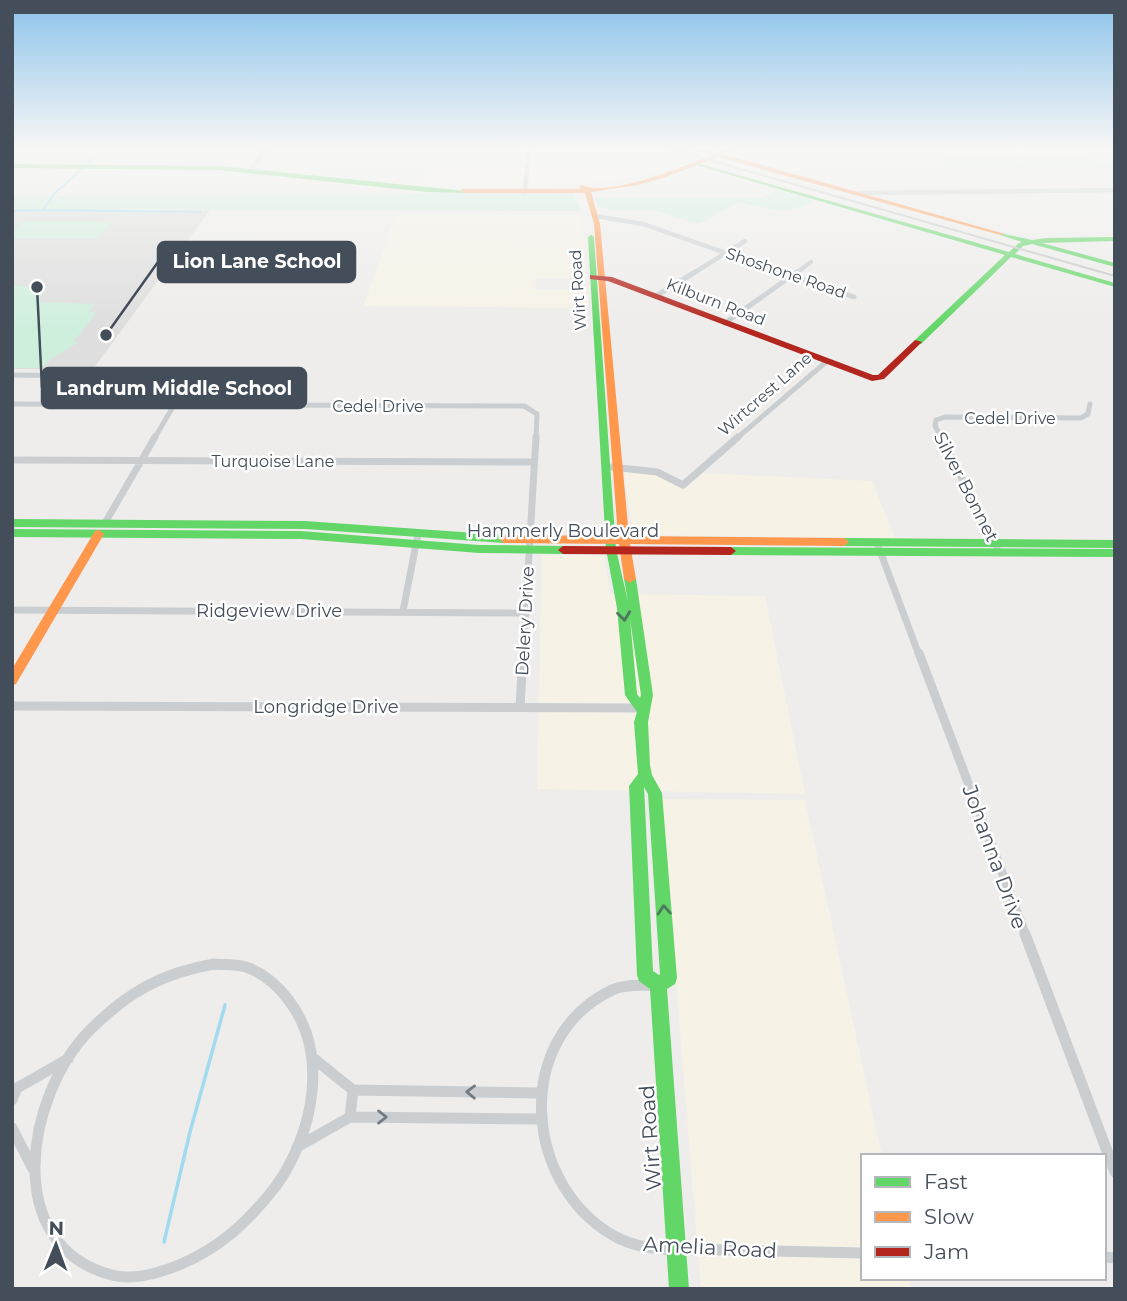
<svg xmlns="http://www.w3.org/2000/svg" width="1127" height="1301" viewBox="0 0 1127 1301" font-family="Montserrat,sans-serif">
  <style>
    .commercial { fill: #f6f2e6 }
    .education { fill: #dfdede }
    .green { fill: #cfefdd }
    .lines { fill: none; stroke-linecap: round; stroke-linejoin: round }
    .stream-far1 { stroke: #a2daef; stroke-width: 2 }
    .stream { stroke: #a2daef; stroke-width: 3.5 }
    .street-far4 { stroke: #caced1; stroke-width: 4.5 }
    .street-far3 { stroke: #caced1; stroke-width: 5 }
    .street-far2 { stroke: #caced1; stroke-width: 7 }
    .street-far1 { stroke: #caced1; stroke-width: 9 }
    .street { stroke: #caced1; stroke-width: 11 }
    .fast { fill: #63d668; fill-rule: evenodd }
    .slow { fill: #ff974d; fill-rule: evenodd }
    .jam { fill: #b3261e; fill-rule: evenodd }
    .rail { stroke: #c4c6c8; stroke-width: 2 }
    .oneway { stroke: #4d775e }
    .oneway2 { stroke: #727b84 }
    .labels { text-anchor: middle; dominant-baseline: central; stroke-width: 5; stroke-linejoin: round; paint-order: stroke }
    .far-street-label { font-size: 16px; fill: #434e5a; stroke: #fff }
    .street-label { font-size: 18px; fill: #434e5a; stroke: #fff }
    .near-street-label { font-size: 21px; fill: #434e5a; stroke: #fff }
    .leader { fill: none; stroke: #434e5a; stroke-width: 2.5 }
    .callout-dot { fill: #434e5a; stroke: #fff; stroke-width: 2.5 }
    .callout { fill: #434e5a; stroke: #434e5a; stroke-width: 2.5 }
    .callout-label { font-size: 19px; text-anchor: middle; font-weight: bold; fill: #fff }
  </style>
  <rect width="100%" height="100%" fill="#eeedec"/>
  <path class="commercial" d="M519,146H645L688,158L659,170L611,182L509,186L418,184L429,174L450,165L473,160H517Z
    M396,214L582,215L587,278H536L535,290H588L589,308L363,306Z
    M624,471L659,476L684,490L703,473L872,481L895,538L633,535Z
    M542,555H604L610,594L765,596L805,794L537,789Z
    M661,799L805,800L882,1156H863V1278H908L911,1289H701Z"/>
  <path class="education" d="M12,209L210,210L93,369H12Z"/>
  <path class="green" d="M939,158H1092L1096,161H1115V169H949Z
    M778,190L811,199L812,203C786,215 765,209 739,202L699,224L657,211H619L598,207L594,198H762Z
    M421,193L571,194L574,195L581,211L12,209V196L404,195Z
    M24,221H113L97,238H12V231Z
    M12,286H47L40,297V302L95,304L88,311L96,313L74,341L78,342L51,359L42,368H12Z"/>
  <g class="lines">
    <path class="stream-far1" d="M108,146L55,193L43,210L201,212
      M12,211L43,210"/>
    <path class="stream" d="M164,1242L190,1132L225,1005"/>
    <path class="street-far4" d="M251,170L268,146
      M525,192L529,146
      M859,193L1115,190
      M596,216L643,224L786,274
      M692,274L745,241
      M795,274L811,262"/>
    <path class="street-far3" d="M781,272L854,297
      M656,296L695,272
      M725,323L797,272
      M12,375L187,377V383L154,439
      M12,404L524,406L537,414L536,439
      M736,439L826,362
      M942,439L935,426L936,420L945,417L1081,418L1088,414L1090,404"/>
    <path class="street-far2" d="M941,437L997,547
      M12,460L534,462
      M612,467L657,472L683,485L738,437
      M105,523L155,437
      M877,543L919,655
      M12,610L526,613
      M403,611L418,534
      M523,655L536,437"/>
    <path class="street-far1" d="M919,653L1026,936
      M12,706L640,708
      M520,707L523,653"/>
    <path class="street" d="M1025,934L1115,1172
      M214,964C224,965 236,964 246,967C263,973 276,984 287,998C330,1052 314,1133 276,1186C249,1221 220,1248 179,1265C159,1273 133,1281 112,1275C0,1246 26,1095 90,1030C128,992 162,973 214,964Z
      M654,985C641,986 624,984 612,990C510,1039 524,1191 620,1239C652,1254 691,1249 725,1250C771,1251 817,1252 863,1253
      M313,1058L353,1090L539,1093
      M12,1088H17L68,1059
      M12,1100L17,1088
      M350,1117L353,1090
      M12,1128L33,1169
      M297,1147L350,1117L540,1119
      M1104,1257L1115,1258"/>
    <path class="fast" d="M693,162L1009,252L1019,243L1022,242L1000,235V233L1032,240L1046,238L1115,237V241L1042,243L1115,263V267L1032,244L1023,246L1015,254L1115,283V287L1011,257L921,344H915V340L1005,255L693,164Z
      M12,164L219,166L466,191L463,193L428,192L219,170L12,168Z
      M591,235L594,237L616,549L628,602L624,579L630,575L636,579L653,695L648,722L650,765L652,775L662,793L677,978L675,984L667,989L689,1289H669L650,989L639,981L637,975L629,786L638,774L634,722L637,712L625,695L617,608L606,549L588,237ZM630,619L641,695L640,698L637,694ZM644,787L648,794L660,974L659,975L653,971Z
      M12,519L305,521L504,535L509,539L504,543L305,529L12,527Z
      M12,529L301,531L479,545L563,546L568,550L563,554L479,553L301,539L12,537Z
      M844,538L1115,540V548L844,546L839,542Z
      M731,547L1115,549V557L731,555L726,551Z"/>
    <path class="slow" d="M683,146C695,145 706,153 717,153C726,152 734,146 745,146L723,154L1005,234L1000,235L718,157L663,178L637,185L591,192L600,224L629,536L844,538L849,542L844,546L630,544L636,579L630,583L624,579L619,544L504,543L499,539L504,535L618,536L594,224L585,193H463L460,191L463,189H581L579,187L582,185C609,198 684,166 712,155Z
      M99,530L104,534L16,684L12,685V669L95,531Z"/>
    <path class="jam" d="M590,275L612,277L873,375H878L915,340L922,342L884,379L872,381L608,281L590,279Z
      M563,546L731,547L736,551L731,555L563,554L558,550Z"/>
    <path class="rail" d="M660,146L1115,276"/>
  </g>
  <defs><path id="oneway-chevron" d="M-2-3.5L2.5 0L-2 3.5" fill="none" stroke-width="1.6" stroke-linecap="round" stroke-linejoin="round" transform="scale(1.75)"/></defs>
  <g class="oneway">
    <use href="#oneway-chevron" transform="translate(624 616) rotate(83)"/>
    <use href="#oneway-chevron" transform="translate(664 910) rotate(-94)"/>
  </g>
  <g class="oneway2">
    <use href="#oneway-chevron" transform="translate(471 1092) rotate(-179)"/>
    <use href="#oneway-chevron" transform="translate(382 1117)"/>
  </g>
  <linearGradient id="sky" x2="0" y2="1"><stop stop-color="#8cc3eb"/><stop offset="0.45" stop-color="#f7f7f6"/><stop offset="1" stop-color="#f7f7f6" stop-opacity="0"/></linearGradient>
  <rect width="1127" height="328" fill="url(#sky)"/>
  <g class="labels">
    <g class="far-street-label">
      <text transform="translate(786 273) rotate(19)">Shoshone Road</text>
      <text transform="translate(578 290) rotate(-94)">Wirt Road</text>
      <text transform="translate(716 302) rotate(21)">Kilburn Road</text>
      <text transform="translate(765 394) rotate(-41)">Wirtcrest Lane</text>
      <text x="378" y="406">Cedel Drive</text>
      <text x="1010" y="418">Cedel Drive</text>
      <text x="273" y="461">Turquoise Lane</text>
    </g>
    <g class="street-label">
      <text transform="translate(966 487) rotate(63)">Silver Bonnet</text>
      <text x="563" y="531">Hammerly Boulevard</text>
      <text x="269" y="611">Ridgeview Drive</text>
      <text transform="translate(525 621) rotate(-87)">Delery Drive</text>
      <text x="326" y="707">Longridge Drive</text>
    </g>
    <g class="near-street-label">
      <text transform="translate(995 857) rotate(70)">Johanna Drive</text>
      <text transform="translate(650 1138) rotate(-94)">Wirt Road</text>
      <text transform="translate(710 1247) rotate(3)">Amelia Road</text>
    </g>
  </g>
  <path class="leader" d="M106 335L158 262M37 287L42 388"/>
  <g class="callout-dot">
    <circle cx="106" cy="335" r="7"/>
    <circle cx="37" cy="287" r="7"/>
  </g>
  <g class="callout">
    <rect x="158" y="242" width="197" height="40" rx="7"/>
    <rect x="42" y="368" width="264" height="40" rx="7"/>
  </g>
  <g class="callout-label">
    <text x="257" y="268">Lion Lane School</text>
    <text x="174" y="395">Landrum Middle School</text>
  </g>
  <rect width="1127" height="1301" fill="none" stroke="#434e5a" stroke-width="28"/>
  <rect x="861" y="1154" width="245" height="126" fill="#ffffff" stroke="#b4b8bd" stroke-width="2"/>
  <rect x="875" y="1177" width="35" height="10" fill="#63d668" stroke="#b4b8bd" stroke-width="2"/>
  <text x="924" y="1189" font-size="21" fill="#434e5a">Fast</text>
  <rect x="875" y="1212" width="35" height="10" fill="#ff974d" stroke="#b4b8bd" stroke-width="2"/>
  <text x="924" y="1224" font-size="21" fill="#434e5a">Slow</text>
  <rect x="875" y="1247" width="35" height="10" fill="#b3261e" stroke="#b4b8bd" stroke-width="2"/>
  <text x="924" y="1259" font-size="21" fill="#434e5a">Jam</text>
  <g transform="translate(56 1245) rotate(1)" stroke="#ffffff" stroke-width="5" paint-order="stroke">
  <path d="M0-5L12 26L0 18L-12 26Z" fill="#434e5a"/>
  <text y="-10" font-size="19" font-weight="bold" text-anchor="middle" fill="#434e5a">N</text>
  </g>
</svg>
